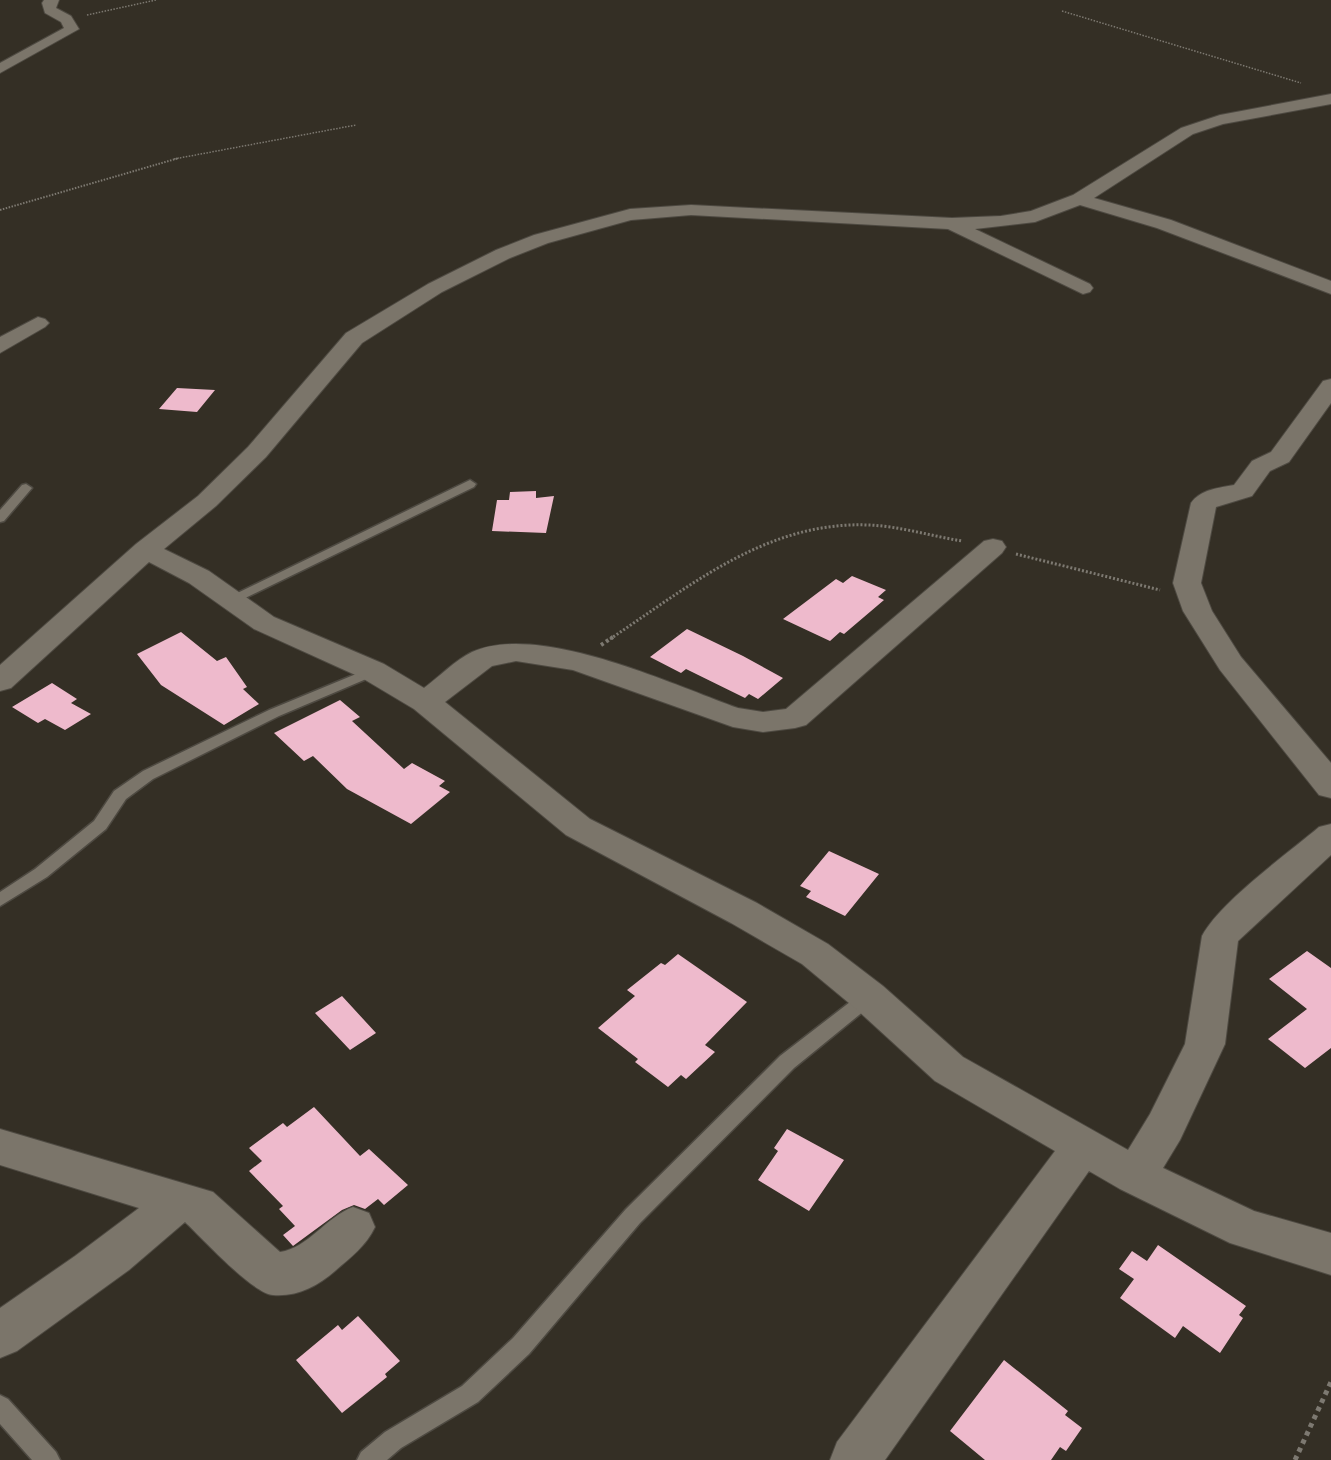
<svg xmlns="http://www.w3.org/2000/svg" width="1331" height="1460" viewBox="0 0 1331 1460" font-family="'Open Sans',sans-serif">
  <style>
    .building { fill: #eebacc }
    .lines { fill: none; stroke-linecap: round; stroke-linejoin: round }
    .service-casing { stroke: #4e4a42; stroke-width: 3 }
    .minor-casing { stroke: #4e4a42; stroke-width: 2 }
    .path-far4 { stroke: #7d7971; stroke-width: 1.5; stroke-dasharray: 1.5 1.5; stroke-linecap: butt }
    .path-far3 { stroke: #7d7971; stroke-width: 2; stroke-dasharray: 1.5 1.5; stroke-linecap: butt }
    .path-far2 { stroke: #7d7971; stroke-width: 3; stroke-dasharray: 2 2; stroke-linecap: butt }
    .path-far1 { stroke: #7d7971; stroke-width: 4; stroke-dasharray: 3 3; stroke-linecap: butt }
    .path { stroke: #7d7971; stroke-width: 5; stroke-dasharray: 4.5 4.5; stroke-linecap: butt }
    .service { fill: #7b756a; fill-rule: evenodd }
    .minor { fill: #7b756a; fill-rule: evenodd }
  </style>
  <rect width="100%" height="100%" fill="#342f25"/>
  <path class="building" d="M177,388L215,390L197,412L159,409Z
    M536,491V498L554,496L546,533L492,531L497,500H509L510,492Z
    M852,576L886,590L878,597L884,600L844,634L840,632L830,641L783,619L836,579L843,583Z
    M687,629L743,656L783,678L758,699L749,694L745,698L686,669L681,673L650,657Z
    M181,632L217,661L226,657L247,687L243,689L259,704L224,725L161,685L137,654Z
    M52,683L77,699L71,703L91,714L65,730L45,719L38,723L12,707Z
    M340,700L360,717L352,721L404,769L412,763L445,781L439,786L450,792L411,824L347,789L313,756L304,761L274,733Z
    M829,851L879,874L845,916L806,897L811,891L800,886Z
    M1307,951L1331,968V1048L1305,1068L1268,1039L1307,1009L1269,979Z
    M678,954L747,1002L705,1045L715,1052L686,1079L681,1075L668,1087L635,1062L638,1059L598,1028L635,996L627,990L661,963L665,965Z
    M342,996L376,1033L350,1050L315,1013Z
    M314,1107L360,1156L369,1149L408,1185L384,1205L378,1199L365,1209L354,1205L342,1210L293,1246L283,1235L295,1226L279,1209L283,1206L249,1171L262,1161L249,1148L283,1123L287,1127Z
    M787,1129L844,1160L809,1211L758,1180L778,1151L774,1148Z
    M1158,1245L1246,1306L1239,1315L1243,1318L1220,1353L1183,1326L1175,1338L1120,1298L1134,1279L1119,1269L1132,1251L1147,1261Z
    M358,1316L400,1361L385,1374L387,1377L342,1413L296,1360L338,1325L342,1330Z
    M1004,1360L1068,1411L1065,1415L1082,1428L1066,1451L1060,1447L1051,1460H985L950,1431Z"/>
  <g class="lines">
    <defs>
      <path id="service" d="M470,480L476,484L474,487L237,602L232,603L225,599Z
        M26,484L32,488L4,521L0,522V510L22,485Z
        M373,667L380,671L378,674L279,716L153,779L126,799L106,829L47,877L0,906V892L35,869L94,821L114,791L143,771L269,710Z
        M869,990L875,992L878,997L875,1002L794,1068L640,1223L529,1354L478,1402L401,1448L387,1460H357L361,1452L385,1432L462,1386L513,1338L626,1209L780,1056L863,992Z
        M0,1395L8,1399L56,1452L60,1460H32L0,1424Z"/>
      <path id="minor" d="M44,0H59L56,8L71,16L79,29L0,73V63L64,28L61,22L45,13L42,3Z
        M1331,94V104L1223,124L1193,134L1094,198L1171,220L1331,281V294L1157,228L1080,205L1035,222L975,229L1090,284L1093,288L1090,292L1083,294L948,229L691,215L631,220L548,243L510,258L442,292L362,343L266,457L216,506L164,549L209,571L274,617L384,664L424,688C439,677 455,660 472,652C539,622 671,684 738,708L763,712L786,709L984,541L993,539L1002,541L1006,547L1002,553L806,725L795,728L763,732L733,727L573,670L516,661L492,666L445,702L590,819L757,903L828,944L883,986L963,1057L1128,1150L1150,1114L1185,1044L1202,936C1220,902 1287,854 1319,827L1331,824V855L1238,941L1225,1044L1180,1140L1163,1168L1254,1211L1331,1233V1275L1230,1243L1120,1189L1089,1171L885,1460H830L837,1442L1055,1151L935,1081L855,1008L802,964L731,923L566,835L414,709L362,678L254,629L189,583L149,562L11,688L0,691V665L136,544L198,496L248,447L346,333L428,284L496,250L534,235L630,209L691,205L952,218L1001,216L1031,211L1073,195L1181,128L1220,115Z
        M38,317L45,319L49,323L45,327L0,353V337Z
        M1331,379V403L1289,462L1270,471L1252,496L1216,507L1201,583L1212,611L1241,657L1331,763V798L1319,795L1220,670L1183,611L1173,583L1191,503C1201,489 1219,488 1234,485L1252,461L1271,452L1323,381Z
        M0,1129L213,1192L280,1252C308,1248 326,1217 353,1207L369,1213L375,1227C366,1246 351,1257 335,1271C318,1286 297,1297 273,1295C253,1294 202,1238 185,1222L129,1270L17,1351L0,1358V1308L75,1256L139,1208L0,1165Z"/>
    </defs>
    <use href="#service" class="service-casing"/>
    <use href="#minor" class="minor-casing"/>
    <path class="path-far4" d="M1062,11L1301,83
      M87,15L156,0
      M174,159L356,125"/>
    <path class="path-far3" d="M0,210L179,158"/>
    <path class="path-far2" d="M1016,554L1160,590
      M610,639C690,586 767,521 868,525C899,526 931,536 962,541"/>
    <path class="path-far1" d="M601,645L613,637"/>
    <path class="path" d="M1295,1460L1331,1382"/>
    <use href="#service" class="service"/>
    <use href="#minor" class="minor"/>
  </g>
</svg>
